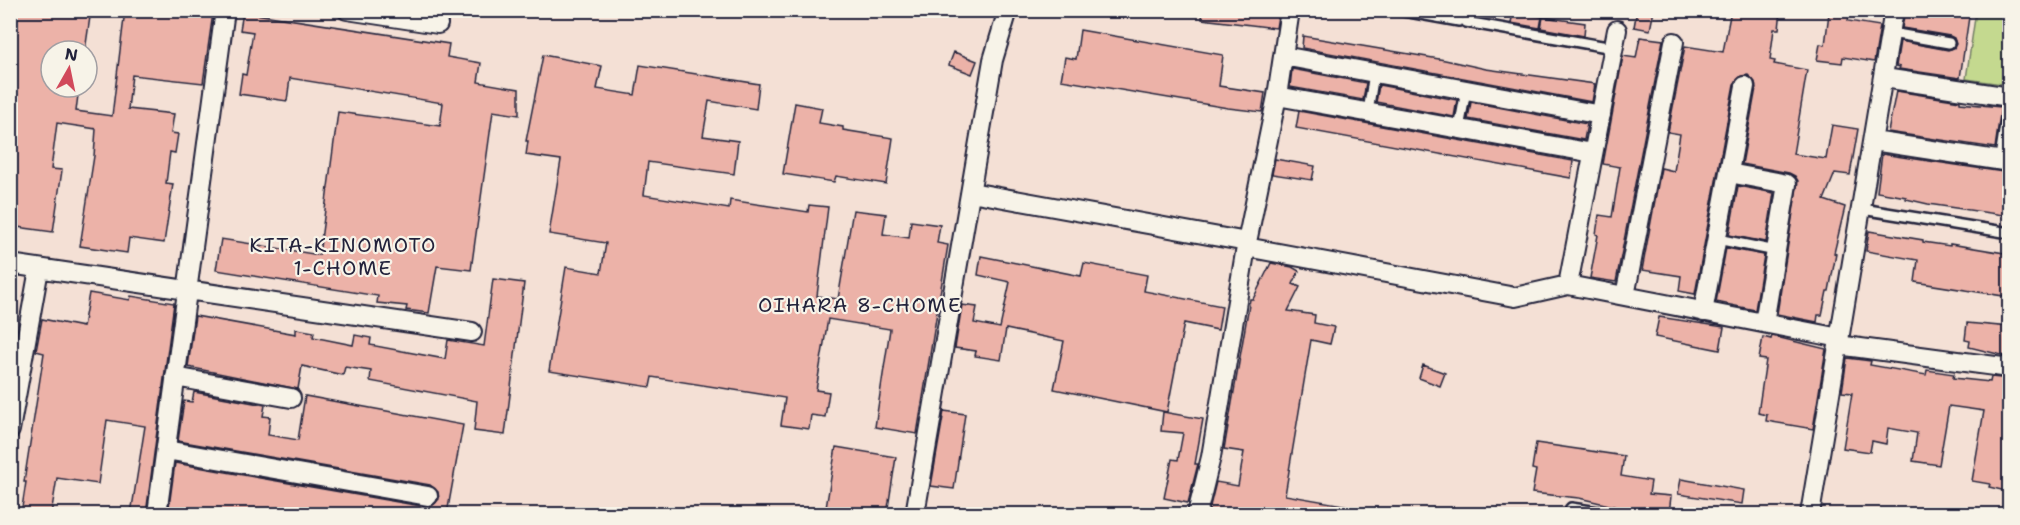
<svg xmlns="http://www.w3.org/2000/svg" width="2020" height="525" viewBox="0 0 2020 525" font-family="'Shantell Sans',sans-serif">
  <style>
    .green { fill: #c4d98f; stroke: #737e65; stroke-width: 1.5 }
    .building { fill: #ecb2a8; stroke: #22223b; stroke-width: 1.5 }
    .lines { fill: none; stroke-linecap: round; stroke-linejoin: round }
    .service-casing { stroke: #22223b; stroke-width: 14 }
    .minor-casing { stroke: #22223b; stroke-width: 22 }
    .service { stroke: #f7f3e8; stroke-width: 9 }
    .minor { stroke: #f7f3e8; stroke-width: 18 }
    .labels { text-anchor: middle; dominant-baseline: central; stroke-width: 4.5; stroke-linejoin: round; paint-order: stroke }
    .neighbourhood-label { font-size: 20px; letter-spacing: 1.5px; fill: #22223b; stroke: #f7f3e8 }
  </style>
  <rect width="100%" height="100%" fill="#f4e0d5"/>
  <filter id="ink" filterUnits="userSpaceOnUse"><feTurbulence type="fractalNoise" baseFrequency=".0167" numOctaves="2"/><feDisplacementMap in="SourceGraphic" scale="12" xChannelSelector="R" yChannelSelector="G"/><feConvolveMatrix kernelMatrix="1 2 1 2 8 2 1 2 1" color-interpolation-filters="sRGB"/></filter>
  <g filter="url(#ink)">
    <path class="green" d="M1976,11H2009V85L1966,79Z"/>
    <path class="building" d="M10,10H91L85,51H51V87H79L76,111L112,116L125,10H190L213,13L203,83L132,75L128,109L174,114L171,133L178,134L175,153L170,152L166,183L173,184L164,243L129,238L127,253L80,246L94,156L96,129L57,123L51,169L62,170L53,232L10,226Z
      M1203,10H1279L1276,28L1202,19Z
      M1637,10H1654L1650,30L1634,27Z
      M1731,10H1781L1779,29H1774L1770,60L1775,61L1774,64L1807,70L1793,154L1826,159L1832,125L1858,129L1850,175L1835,173L1824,200L1845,207L1834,253L1836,254L1829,291H1827L1822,315H1818L1817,322L1777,314L1798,181L1795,176L1789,173L1742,164L1756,88L1755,82L1748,75L1741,76L1734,84L1695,294L1679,291L1681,276L1642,270L1661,168L1674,171L1680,134L1668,132L1685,46L1723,52Z
      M1905,10H1970L1960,78L1899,69L1900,67L1896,66L1900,41L1948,50L1954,48L1956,44L1954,38L1950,36L1902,28Z
      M243,12L449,44L447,57L481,63L478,82L519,89V115L493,111L471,270L437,266L429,313L406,310L407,306L377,303L378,296L216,270L221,239L319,255L338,112L440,126L443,103L290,78L287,101L239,94L242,74L246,75L253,32L240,30Z
      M1513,12L1542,17L1540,28L1511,23Z
      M1829,13L1849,15L1848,21L1880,26L1874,62L1843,57L1842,63L1817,60L1820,44L1825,45Z
      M1543,17L1585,23L1584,36L1541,28Z
      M1080,30L1223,55L1219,86L1265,93L1262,112L1228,108L1061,80L1065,57L1076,59Z
      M1303,36L1445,60L1486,69L1595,84L1592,102L1302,48Z
      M1640,37L1663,40L1616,282L1590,278L1598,235L1596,234L1599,215L1612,217L1620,167L1603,164L1623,56L1636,58Z
      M954,52L977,61L972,74L949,65Z
      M543,55L602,66L597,89L635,95L640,65L759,84L756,109L709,101L703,136L738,141L734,174L648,162L644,195L729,209L730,200L808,212L809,205L828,207L817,296L838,299L853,210L886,214L883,234L909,238L911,221L940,225L937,243L948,245L917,434L875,427L890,329L828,319L816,390L829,392L825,417L811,415L809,429L781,425L785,398L652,377L650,387L549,371L566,267L601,273L606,243L549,234L561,160L526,155L528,141H526Z
      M1292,69L1366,83L1363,100L1290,87Z
      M1379,85L1457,100L1454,117L1376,102Z
      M1896,91L1960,101V103L2001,107L1995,148L1888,132Z
      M1471,102L1587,124L1584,140L1468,119Z
      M795,103L822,108L819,123L843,127V130L893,138L886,184L836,176L834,182L783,174Z
      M1299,111L1573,161L1571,178L1296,128Z
      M1882,154L2010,173V216L1928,204L1906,199V197L1877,192Z
      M1275,159L1315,166L1312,180L1272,174Z
      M1738,186L1774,193L1766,242L1729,235Z
      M1869,231L1923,240V242L1950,246V244L2010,254V297L1915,282L1918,260L1866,251Z
      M1726,248L1764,255L1755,310L1716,302Z
      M981,256L1081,276L1084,263L1147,275L1144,291L1222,306L1218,330L1184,323L1167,412L1054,389L1064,341L1006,329L1001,360L975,356L976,351L955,348L962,305L977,307L974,323L1000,328L1010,282L978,275Z
      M1271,263L1292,267L1299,271L1293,284L1300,287L1288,311L1315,315L1314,323L1334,327L1330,344L1311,340L1285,495L1355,507L1354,514H1208L1216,482L1238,486L1244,452L1224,449L1250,299H1253Z
      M493,279L524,283L505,435L474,431L477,401L370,381L371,371L345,367L343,375L302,366L298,389L188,367L195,316L296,334V329L314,332L313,337L353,345L355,335L371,338L370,345L445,359L448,340L484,346Z
      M89,293L130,300L131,296L174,303L146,514H131L145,426L107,420L98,484L57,478L51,514H21L26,482H24L44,353L36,351L42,319L83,327Z
      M1659,317L1724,327L1720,350L1655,337Z
      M1967,323L2010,327V357L1969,347L1970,341L1965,340Z
      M1772,336L1826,349L1813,429L1766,421L1767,415L1758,413L1766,360L1759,359L1763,337L1771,339Z
      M1847,358L1871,361L1870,365L1926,375L1927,370L1954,374L1953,378L1990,382L1991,377L2010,379V492L1989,487L1990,484L1972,481L1984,411L1949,406L1939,465L1913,461L1917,433L1888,428L1886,444L1872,441L1870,452L1843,448L1852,393L1842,392Z
      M1423,365L1445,373L1440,386L1419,378Z
      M194,392L265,405L263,416L270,417L268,435L298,440L305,396L463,425L447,514H168L175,463L426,507L432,506L439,499L438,492L430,485L178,441L184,401L192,402Z
      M944,411L965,414L954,489L931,486Z
      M1163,412L1203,419L1195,464H1198L1188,503L1164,498L1172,459L1178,460L1183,433L1161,431Z
      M1536,443L1624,456L1621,476L1651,481L1649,494L1671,496L1669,514L1622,508L1579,498L1532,493L1536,470L1532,469Z
      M836,447L896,457L887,514H825Z
      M1681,479L1744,490L1742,504L1678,494Z"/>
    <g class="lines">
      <defs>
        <path id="service" d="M1398,10L1459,21
          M1466,22L1613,48
          M1891,33L1949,43
          M1368,112L1374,73
          M1459,129L1466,90
          M1862,209L2010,233
          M1717,239L1776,251
          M1571,508L1612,514"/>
        <path id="minor" d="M347,10L438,24
          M1283,56L1601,115
          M1884,78L2010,97
          M1277,96L1593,153
          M1873,141L2010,162
          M2004,161L2010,122
          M1729,173L1787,184L1764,323
          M971,192L1247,242
          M1246,247L1515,297L1568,285L1840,338
          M10,264L472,332
          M1568,285L1617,30
          M1625,296L1674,42
          M1703,312L1745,86
          M1838,345L2010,368
          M175,377L291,398
          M10,430L39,269
          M166,450L428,496
          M157,514L225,10
          M915,514L993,60L1008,10
          M1197,514L1211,457L1246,247L1277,96L1290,10
          M1810,514L1894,10"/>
      </defs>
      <use href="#service" class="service-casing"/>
      <use href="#minor" class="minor-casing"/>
      <use href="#service" class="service"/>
      <use href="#minor" class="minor"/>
    </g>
  </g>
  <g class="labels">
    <g class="neighbourhood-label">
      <text x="343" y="245">KITA-KINOMOTO<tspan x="343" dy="23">1-CHOME</tspan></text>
      <text x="860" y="305">OIHARA 8-CHOME</text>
    </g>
  </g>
  <rect width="2020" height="525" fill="none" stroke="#f7f3e8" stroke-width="36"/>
  <rect x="18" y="18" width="1984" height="489" fill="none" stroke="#22223b" stroke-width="2" filter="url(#ink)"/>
  <g transform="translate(69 69) rotate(9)"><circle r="28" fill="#f7f3e8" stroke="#a29fa3" stroke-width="1.5"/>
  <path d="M0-4.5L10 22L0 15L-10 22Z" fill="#d1495b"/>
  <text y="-9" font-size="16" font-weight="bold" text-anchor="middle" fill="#22223b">N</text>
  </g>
</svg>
